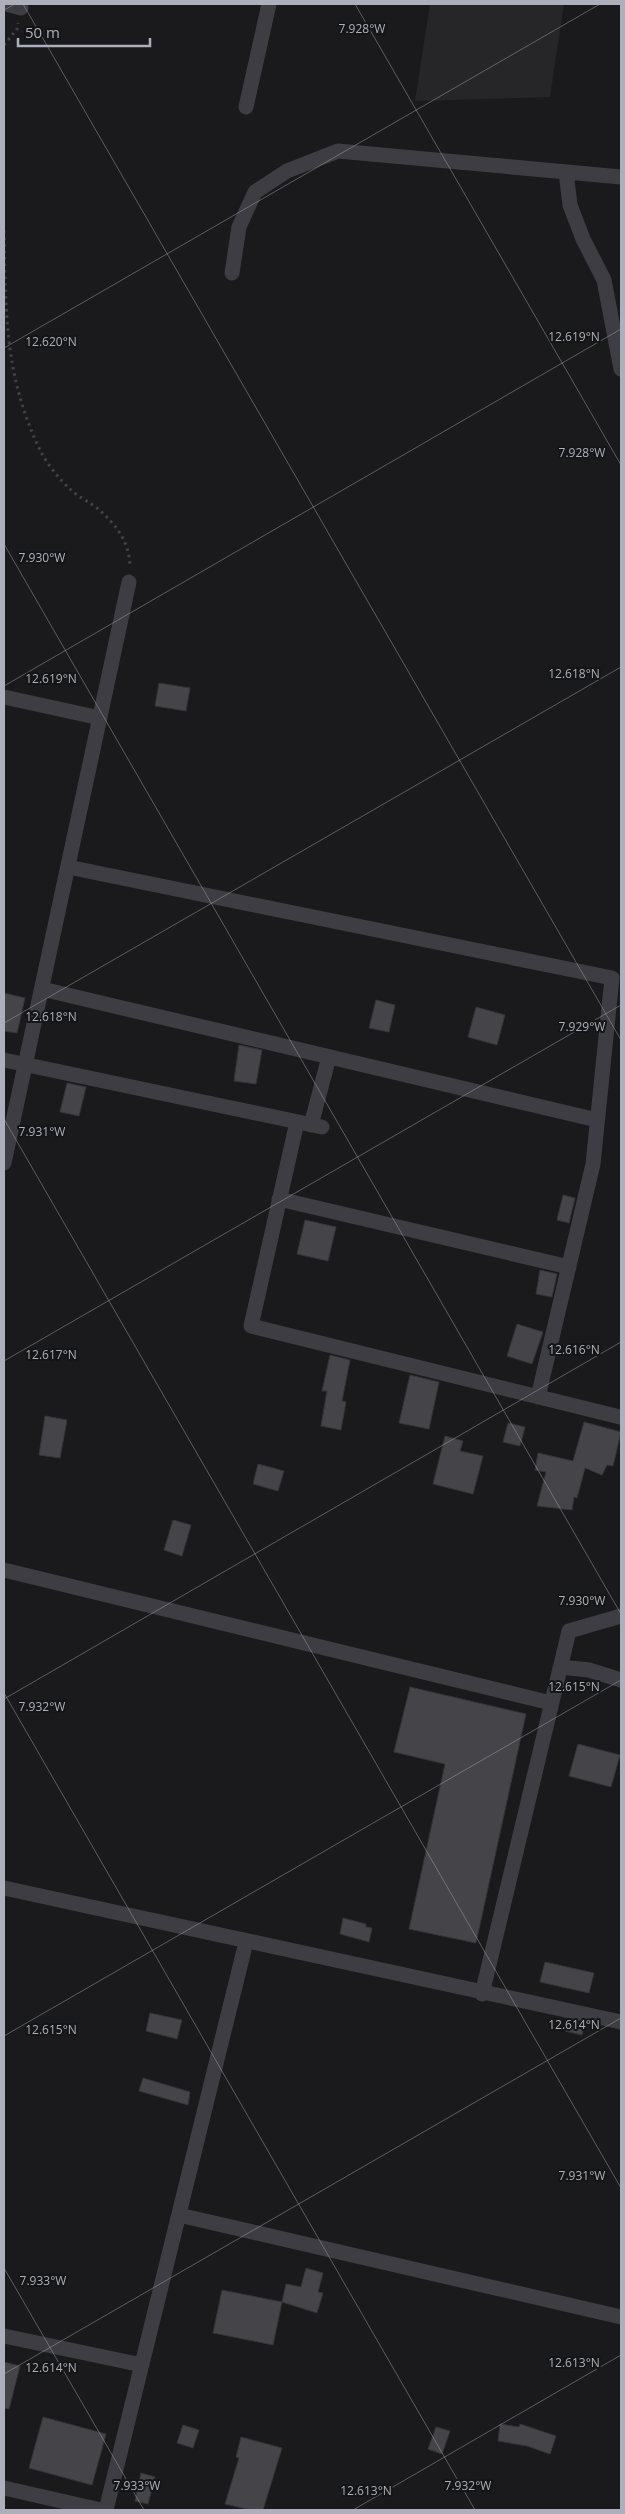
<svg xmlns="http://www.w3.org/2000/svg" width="625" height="2514" viewBox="0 0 625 2514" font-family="'Open Sans',sans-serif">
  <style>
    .built { fill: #262629 }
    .building { fill: #454549; stroke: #353438 }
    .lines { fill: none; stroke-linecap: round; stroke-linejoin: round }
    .path { stroke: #414248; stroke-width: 3; stroke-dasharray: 2.5 4; stroke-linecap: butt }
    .minor { stroke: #3d3d43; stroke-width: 15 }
    .ticks { fill: none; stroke: #adb0bb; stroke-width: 1; stroke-opacity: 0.45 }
    .ticks-label { font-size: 12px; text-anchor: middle; fill: #adb0bb; stroke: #151517; stroke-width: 4; stroke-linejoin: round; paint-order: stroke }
  </style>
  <rect width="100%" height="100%" fill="#1a1a1c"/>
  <path class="built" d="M430,4H564L550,97L415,101Z"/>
  <path class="building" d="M159,683L190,688L186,711L155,706Z
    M4,993L25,998L17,1033L4,1031Z
    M376,1000L395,1005L389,1032L369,1028Z
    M476,1007L505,1015L497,1045L468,1037Z
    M239,1045L262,1050L256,1084L234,1081Z
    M67,1083L86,1087L79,1116L60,1112Z
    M563,1195L575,1198L569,1223L557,1220Z
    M305,1220L336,1227L328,1261L297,1254Z
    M540,1270L557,1274L552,1297L536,1294Z
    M517,1324L543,1332L532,1364L507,1356Z
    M330,1355L350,1360L342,1401L346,1402L341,1430L321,1426L327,1391H322Z
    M410,1375L439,1382L429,1429L399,1423Z
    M45,1416L67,1420L60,1458L39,1455Z
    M584,1422L621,1432L613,1466L607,1465L602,1475L585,1468L577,1498L574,1497L572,1510L537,1506L546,1472L535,1470L538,1453L573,1461Z
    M508,1423L525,1427L520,1446L503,1442Z
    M445,1436L463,1441L460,1451L483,1456L473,1494L433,1484Z
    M258,1464L284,1471L278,1491L253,1484Z
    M173,1520L191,1525L182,1556L164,1550Z
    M410,1687L526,1714L476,1943L409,1929L445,1764L394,1752Z
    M578,1744L620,1755L611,1787L569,1776Z
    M343,1918L366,1924V1927L372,1928L369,1942L340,1934Z
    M545,1962L594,1973L589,1993L540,1982Z
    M150,2013L182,2020L177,2039L146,2031Z
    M568,2020L585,2024L582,2035L565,2031Z
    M143,2078L190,2092L188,2105L139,2091Z
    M306,2268L323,2273L318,2292L323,2293L317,2313L282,2302L286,2284L301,2287Z
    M222,2290L282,2302L273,2345L213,2333Z
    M4,2362L20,2366L9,2409L4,2408Z
    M43,2417L106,2434L92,2485L29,2468Z
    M500,2424L519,2427L520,2424L556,2436L550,2454L527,2446L498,2441Z
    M183,2425L199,2430L193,2448L177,2443Z
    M436,2427L450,2431L442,2454L428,2449Z
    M241,2437L282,2448L263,2510H251L225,2504L239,2458L236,2457Z
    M141,2473L155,2477L148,2504L135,2501Z"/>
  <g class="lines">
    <path class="path" d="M4,45L17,29L18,23
      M4,231C6,312 4,375 40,450C46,463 60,480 70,489C78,497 90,502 98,509C116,524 130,543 130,567"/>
    <path class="minor" d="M6,4L21,8
      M246,107L269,4
      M566,172L570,205L583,239L604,280L621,369
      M232,273L239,227L255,192L287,171L338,151L621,177
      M4,697L100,718
      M68,867L612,978L593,1164L538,1397
      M42,989L597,1120
      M4,1060L322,1127
      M297,1122L251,1326L620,1417
      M311,1125L329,1057
      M4,1163L129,582
      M279,1199L569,1267
      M4,1570L551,1703
      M560,1667L589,1670L621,1680
      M4,1888L621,2022
      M482,1994L569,1631L621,1616
      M179,2215L621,2317
      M4,2336L142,2365
      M4,2488L101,2510
      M106,2510L246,1942"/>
  </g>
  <path class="ticks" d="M23,4L621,1040M355,4L621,465M4,10L15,4M4,348L600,4M4,544L621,1614M4,686L621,329M4,1023L621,667M4,1119L621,2188M4,1361L621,1005M4,1693L475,2510M4,1699L621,1342M4,2036L621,1680M4,2268L144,2510M4,2374L621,2018M353,2510L621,2355"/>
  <g class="ticks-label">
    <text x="362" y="33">7.928°W</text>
    <text x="574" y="341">12.619°N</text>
    <text x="51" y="346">12.620°N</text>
    <text x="582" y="457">7.928°W</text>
    <text x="42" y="562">7.930°W</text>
    <text x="574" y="678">12.618°N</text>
    <text x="51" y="683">12.619°N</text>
    <text x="51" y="1021">12.618°N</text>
    <text x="582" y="1031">7.929°W</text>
    <text x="42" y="1136">7.931°W</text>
    <text x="574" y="1354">12.616°N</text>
    <text x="51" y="1359">12.617°N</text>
    <text x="582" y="1605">7.930°W</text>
    <text x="574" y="1691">12.615°N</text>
    <text x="42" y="1711">7.932°W</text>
    <text x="574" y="2029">12.614°N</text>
    <text x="51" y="2034">12.615°N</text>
    <text x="582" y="2180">7.931°W</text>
    <text x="43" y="2285">7.933°W</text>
    <text x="574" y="2367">12.613°N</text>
    <text x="51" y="2372">12.614°N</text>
    <text x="137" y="2490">7.933°W</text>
    <text x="468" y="2490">7.932°W</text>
    <text x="366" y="2495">12.613°N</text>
  </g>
  <rect width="625" height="2514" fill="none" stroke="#adb0bb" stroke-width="10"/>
  <path d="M18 38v8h132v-8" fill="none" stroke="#adb0bb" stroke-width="2.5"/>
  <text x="25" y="38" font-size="15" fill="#adb0bb" stroke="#151517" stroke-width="4" paint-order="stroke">50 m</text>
</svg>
